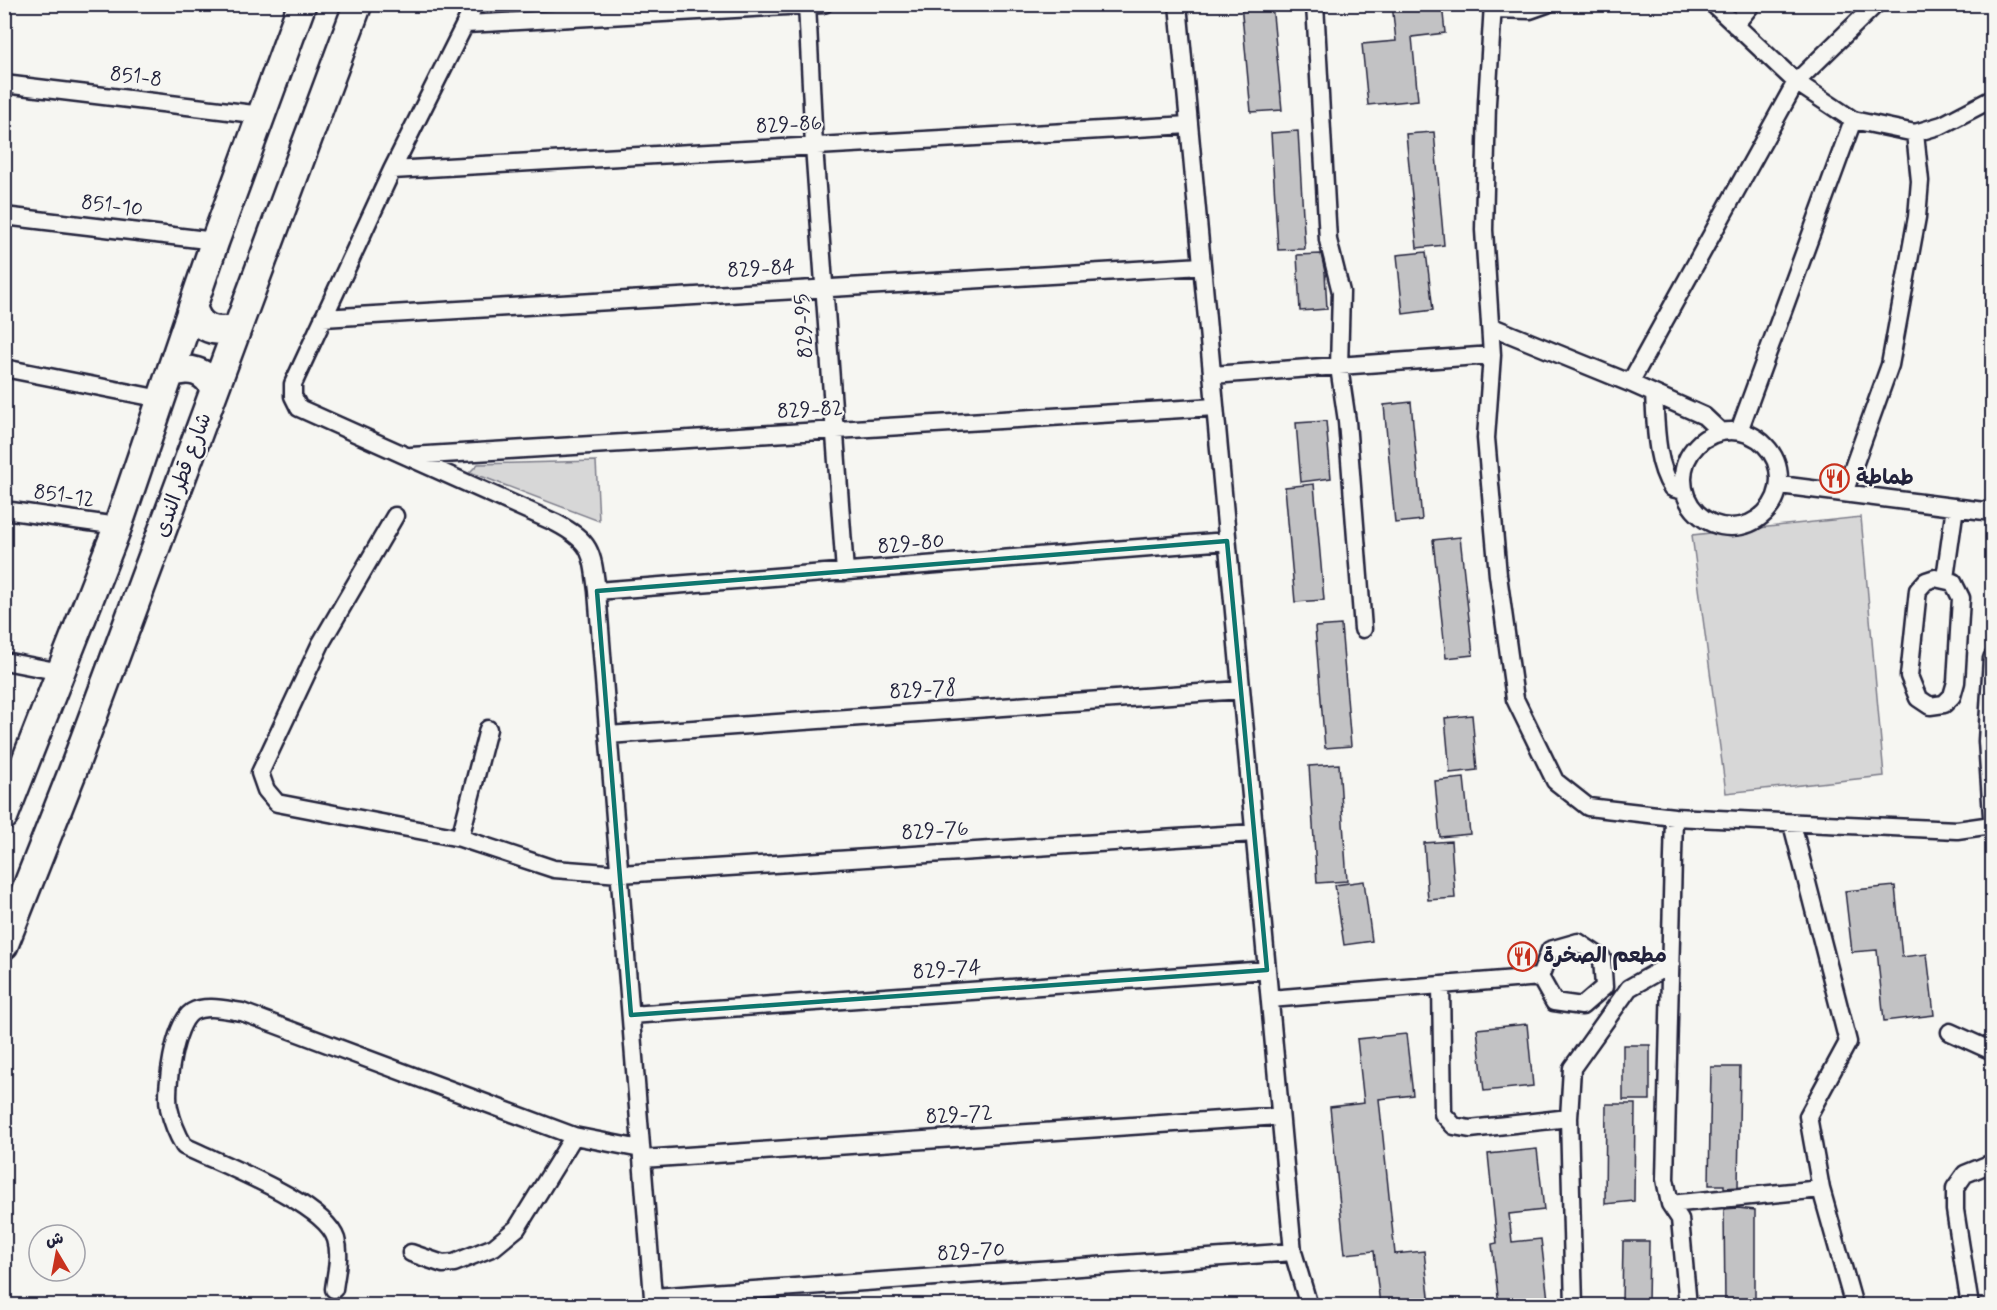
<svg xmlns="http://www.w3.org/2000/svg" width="1997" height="1310" viewBox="0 0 1997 1310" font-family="Mynerve,'Playpen Sans Arabic',sans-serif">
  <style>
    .grass { fill: #d7d7d7; stroke: #7c7c89; stroke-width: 1.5 }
    .building { fill: #c2c2c4; stroke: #22223b; stroke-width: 1.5 }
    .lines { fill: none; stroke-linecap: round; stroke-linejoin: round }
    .minor-casing { stroke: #22223b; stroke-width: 21 }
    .primary-casing { stroke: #22223b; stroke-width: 32 }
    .minor { stroke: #f6f6f2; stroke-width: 16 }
    .primary { stroke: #f6f6f2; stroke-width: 27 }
    .marked { fill: none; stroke: #0f766e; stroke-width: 4.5; stroke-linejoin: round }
    .labels { text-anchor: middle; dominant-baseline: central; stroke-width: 4.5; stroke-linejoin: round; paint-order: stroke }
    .street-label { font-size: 21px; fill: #22223b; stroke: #f6f6f2 }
    .poi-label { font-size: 21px; font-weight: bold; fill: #22223b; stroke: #f6f6f2; text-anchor: start }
  </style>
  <rect width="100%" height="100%" fill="#f6f6f2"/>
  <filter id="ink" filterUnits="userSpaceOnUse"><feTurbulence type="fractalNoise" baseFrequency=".0167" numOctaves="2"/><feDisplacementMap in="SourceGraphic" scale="12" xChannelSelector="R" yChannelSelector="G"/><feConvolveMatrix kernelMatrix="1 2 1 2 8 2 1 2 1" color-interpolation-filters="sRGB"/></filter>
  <g filter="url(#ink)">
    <path class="grass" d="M596,461L599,521L470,472L478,464Z
      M1861,517L1884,776L1726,793L1692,535Z"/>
    <path class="building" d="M1241,4H1272L1282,110L1251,112Z
      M1392,4H1442L1445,33L1412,37L1418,100L1368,105L1362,44L1396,41Z
      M1298,131L1305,249L1278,250L1271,133Z
      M1434,132L1444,245L1417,248L1406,134Z
      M1426,252L1433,310L1403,314L1397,255Z
      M1321,254L1325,272L1327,309L1300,311L1297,255Z
      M1411,402L1422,520L1395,523L1384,405Z
      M1326,421L1331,478L1301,482L1296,423Z
      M1314,484L1324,600L1295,602L1285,487Z
      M1460,537L1473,655L1446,658L1433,540Z
      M1341,625L1351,746L1325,748L1315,627Z
      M1472,715L1477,770L1450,773L1445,718Z
      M1339,764L1347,881L1317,883L1309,766Z
      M1464,778L1470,834L1440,837L1435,781Z
      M1451,841L1455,898L1428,900L1424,843Z
      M1364,881L1372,941L1344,945L1335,885Z
      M1895,886L1902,957L1927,954L1934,1015L1884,1021L1877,950L1852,952L1845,891Z
      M1527,1024L1533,1086L1484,1091L1477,1029Z
      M1406,1034L1413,1095L1379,1099L1395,1254L1424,1251L1430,1305H1380L1374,1251L1345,1254L1330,1107L1364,1103L1357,1039Z
      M1623,1045H1650V1100H1623Z
      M1711,1067H1740L1738,1187L1724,1188V1185H1709Z
      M1606,1104H1635L1634,1201L1605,1204Z
      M1537,1149L1544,1210L1509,1214L1512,1242L1541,1239L1548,1300L1499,1305L1492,1244L1497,1243L1488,1154Z
      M1738,1208L1755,1210V1305H1725L1724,1209Z
      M1623,1241H1649L1648,1305H1622Z"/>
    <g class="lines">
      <defs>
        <path id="minor" d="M475,4L392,170L293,384V396L299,408L556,523C592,542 592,552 597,591L653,1297L1293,1252
          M807,4L814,146L845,572
          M1178,4L1293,1252L1309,1306
          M1315,4L1328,240L1341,292L1339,367L1347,421L1363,629
          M1493,4L1487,103L1484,230L1492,355L1486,438L1498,575L1515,699L1555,781L1588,807L1674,817L1957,830L1992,825
          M1713,4L1796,82L1853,120L1915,133L1942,125L1992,99
          M1493,9L1530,10L1547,4
          M466,24L824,4
          M1735,25L1752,4
          M4,84L262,115
          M392,170L1189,125
          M4,216L215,241
          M323,318L1202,266
          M1490,326L1630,383L1704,416L1721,432
          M4,368L161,399
          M1212,375L1492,355
          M1630,383L1796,82L1876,4
          M1654,394C1656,424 1655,461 1672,488L1684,491
          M1683 479a48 48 0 1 1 96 0a48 48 0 1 1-96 0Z
          M1739,431L1853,120
          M411,456L1215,407
          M1780,485L1992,512
          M1844,493L1890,365L1917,217L1920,181L1915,133
          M4,510L118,526
          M395,516L321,643L260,773L266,790L277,803L460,838L554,869L620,874L1254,833
          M1935,578L1953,582L1961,598L1956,682L1952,696L1944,704L1930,706L1918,698L1909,676L1918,590L1926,581Z
          M1945,578L1955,507
          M597,591L1227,541
          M1992,658L1987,741L1992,816
          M4,661L61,672
          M608,735L1241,690
          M1674,817L1665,1179L1670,1204L1680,1219L1688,1306
          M1792,824L1848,1042L1808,1116L1821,1189L1854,1306
          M460,838L488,729
          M1578,942L1602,958L1604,987L1582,1006L1554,1002L1540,977L1550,950Z
          M1441,985L1443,1114L1454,1126L1470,1129L1569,1118
          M1270,999L1540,977
          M631,1015L1267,970
          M1950,1032L1992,1051
          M642,1159L1280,1116
          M1670,1204L1821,1189
          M411,1253L443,1264L454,1263L494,1247L517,1228L574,1136L641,1149
          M334,1289C336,1273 341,1255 336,1239C324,1202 220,1164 184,1146C177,1134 172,1122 169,1108C165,1088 174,1024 192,1012C206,1004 227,1010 242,1012L574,1136
          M1574,1306L1569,1118L1572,1068L1629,988L1671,964
          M1970,1306L1955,1210V1188L1965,1174L1992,1163"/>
        <path id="primary" d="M193,307C198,330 217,334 237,328
          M170,374C188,366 207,370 214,390
          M4,816L118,526L215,241L302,4
          M4,945L72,773L358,4"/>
      </defs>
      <use href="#minor" class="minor-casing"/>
      <use href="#primary" class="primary-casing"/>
      <use href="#minor" class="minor"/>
      <use href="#primary" class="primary"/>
    </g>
  </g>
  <path class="marked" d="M1227,541L1267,970L631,1015L597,591Z"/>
  <defs>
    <symbol id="restaurant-ring" viewBox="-11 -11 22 22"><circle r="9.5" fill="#f6f6f2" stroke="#c8321e" stroke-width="1.5"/><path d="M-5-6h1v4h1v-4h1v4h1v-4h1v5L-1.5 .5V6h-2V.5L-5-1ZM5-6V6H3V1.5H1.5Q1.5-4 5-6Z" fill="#c8321e"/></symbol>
  </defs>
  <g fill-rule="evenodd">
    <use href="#restaurant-ring" x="1818" y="462" width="33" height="33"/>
    <use href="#restaurant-ring" x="1506" y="940" width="33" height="33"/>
  </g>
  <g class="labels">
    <g class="street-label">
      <text transform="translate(136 77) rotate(7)">851-8</text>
      <text transform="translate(789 125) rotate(-3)">829-86</text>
      <text transform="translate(112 206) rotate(7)">851-10</text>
      <text transform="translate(761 269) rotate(-3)">829-84</text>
      <text transform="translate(804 326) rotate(-94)">829-95</text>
      <text transform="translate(810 410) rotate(-3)">829-82</text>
      <text transform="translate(183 475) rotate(-70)">شارع قطر الندى</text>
      <text transform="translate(64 496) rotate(8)">851-12</text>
      <text transform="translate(911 544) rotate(-5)">829-80</text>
      <text transform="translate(923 690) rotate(-4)">829-78</text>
      <text transform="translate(935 831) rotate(-4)">829-76</text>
      <text transform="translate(947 970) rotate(-4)">829-74</text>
      <text transform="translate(959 1115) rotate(-4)">829-72</text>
      <text transform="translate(971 1252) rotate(-4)">829-70</text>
    </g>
    <g class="poi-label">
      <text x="1856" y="478">طماطة</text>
      <text x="1543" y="956">مطعم الصخرة</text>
    </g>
  </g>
  <rect width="1997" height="1310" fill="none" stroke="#f6f6f2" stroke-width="24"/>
  <rect x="12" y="12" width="1973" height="1286" fill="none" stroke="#22223b" stroke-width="2" filter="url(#ink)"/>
  <g transform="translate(57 1253) rotate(350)"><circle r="28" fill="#f6f6f2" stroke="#a1a1a9" stroke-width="1.5"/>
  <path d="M0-4.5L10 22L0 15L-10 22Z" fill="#c8321e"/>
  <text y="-9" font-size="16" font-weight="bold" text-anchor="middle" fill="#22223b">ش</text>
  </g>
</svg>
